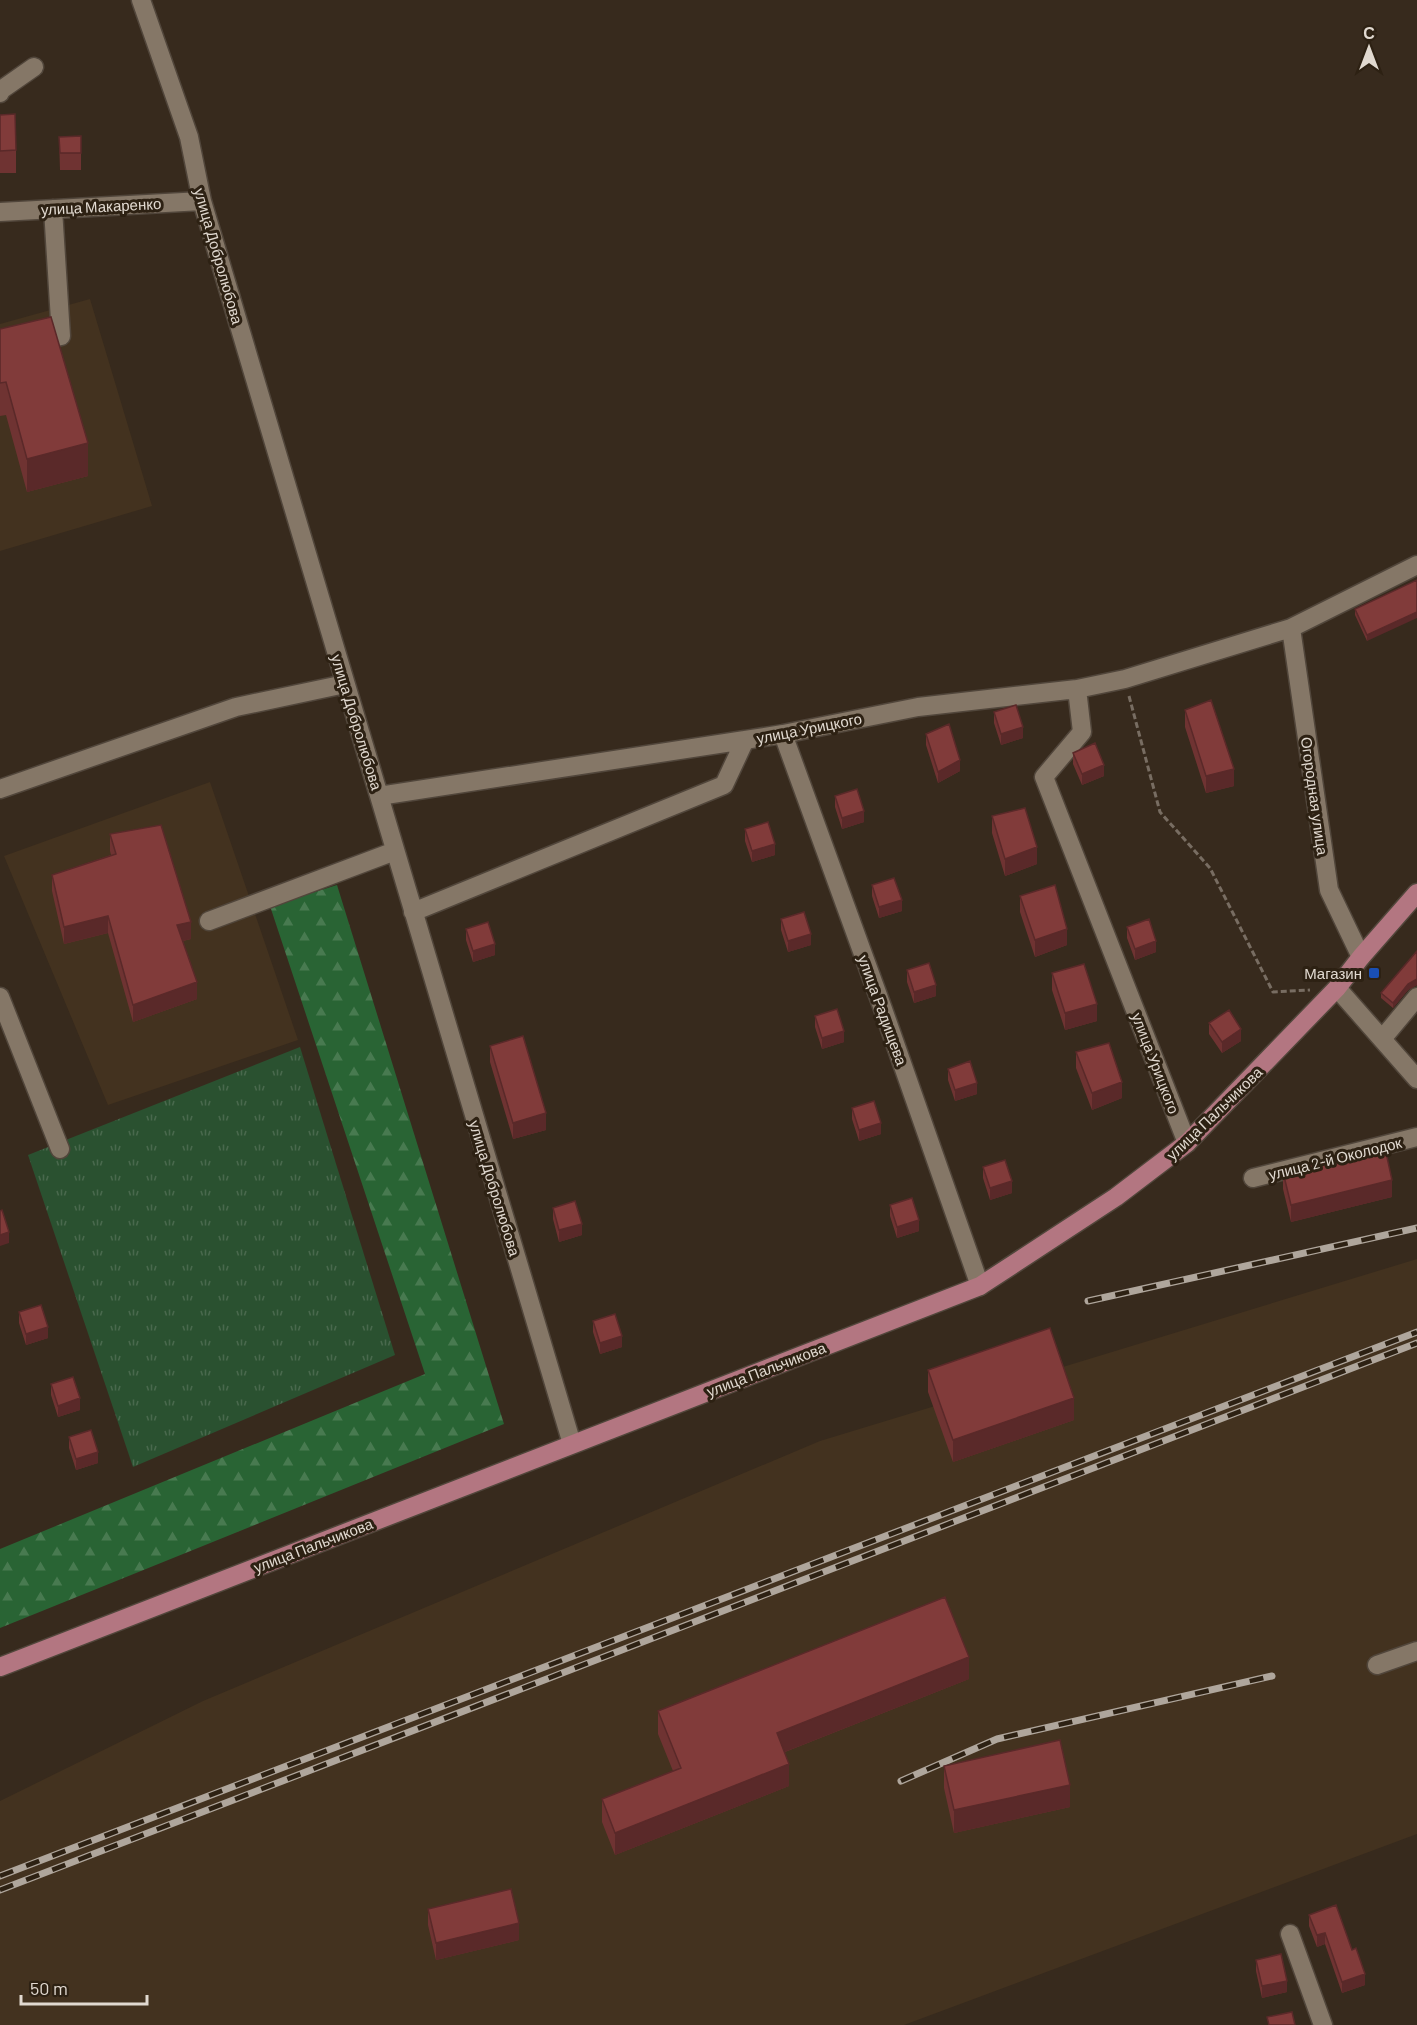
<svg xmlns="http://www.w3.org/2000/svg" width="1417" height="2025" viewBox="0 0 1417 2025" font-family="Barlow,sans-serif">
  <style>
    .built { fill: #43321f }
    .grass { fill: url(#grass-tufts) }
    .forest { fill: url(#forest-firs) }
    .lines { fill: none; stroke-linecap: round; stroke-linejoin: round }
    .minor-casing { stroke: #51463b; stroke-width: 21 }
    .major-casing { stroke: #51463b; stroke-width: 21 }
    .path { stroke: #786d62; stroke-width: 3; stroke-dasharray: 6 3; stroke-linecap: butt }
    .minor { stroke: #857767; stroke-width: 18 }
    .major { stroke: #b37681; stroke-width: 18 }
    .rail-casing { stroke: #afa69c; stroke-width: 7 }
    .rail { stroke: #2d2113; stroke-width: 4.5; stroke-dasharray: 14; stroke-linecap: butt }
    .wall { fill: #6f3332 }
    .shaded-wall { fill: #5a2929 }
    .building { fill: #813b3a; stroke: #5a2929; stroke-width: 1.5 }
    .transit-dot { fill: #1a4fb4; stroke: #2d2113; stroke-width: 2 }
    .labels { text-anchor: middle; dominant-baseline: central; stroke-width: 6; stroke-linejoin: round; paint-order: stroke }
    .street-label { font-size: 15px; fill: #e1d9d0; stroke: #2d2113 }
    .poi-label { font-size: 15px; fill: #e1d9d0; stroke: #2d2113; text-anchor: end }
  </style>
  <defs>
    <pattern id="grass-tufts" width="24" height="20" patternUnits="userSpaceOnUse" patternTransform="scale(1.5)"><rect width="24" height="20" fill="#2a5130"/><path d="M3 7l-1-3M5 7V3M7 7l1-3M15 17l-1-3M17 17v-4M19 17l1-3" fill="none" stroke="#49694d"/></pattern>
    <pattern id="forest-firs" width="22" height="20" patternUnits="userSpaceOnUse" patternTransform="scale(1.5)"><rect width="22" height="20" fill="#296434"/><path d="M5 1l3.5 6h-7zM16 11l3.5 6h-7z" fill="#487a50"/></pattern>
  </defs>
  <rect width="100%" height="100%" fill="#372a1d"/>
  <path class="built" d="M90,299L152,506L0,551V324Z
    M210,782L298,1040L108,1105L4,856Z
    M1417,1259V1834L904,2025H0V1801L203,1701L820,1441Z"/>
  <path class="grass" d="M300,1047L395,1355L133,1467L28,1155Z"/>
  <path class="forest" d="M337,885L504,1424L0,1628V1549L425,1374L270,906Z"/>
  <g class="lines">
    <defs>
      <path id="minor" d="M141,0L189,137L202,201L572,1444
        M0,93L1,90L34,67
        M0,212L202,201
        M0,350L61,336L53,209
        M1291,628L1329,890L1361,957
        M1077,689L1082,732L1044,777L1187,1143
        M783,734L883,1009L980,1286
        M0,789L236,707L345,684
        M379,796L745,740
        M413,912L724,785L745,740L783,734L918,707L1077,689L1125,679L1291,628L1417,565
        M209,921L395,851
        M1337,988L1417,1079
        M0,997L60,1149
        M1382,1039L1417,997
        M1253,1178L1417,1137
        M1377,1665L1417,1651
        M1290,1934L1323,2025"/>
      <path id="major" d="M0,1667L980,1286L1116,1197L1187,1143L1337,988L1361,957L1417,893"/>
    </defs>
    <use href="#minor" class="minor-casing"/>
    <use href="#major" class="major-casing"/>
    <path class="path" d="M1129,696L1160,812L1210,868L1273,992L1310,990"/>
    <use href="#minor" class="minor"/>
    <use href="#major" class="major"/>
    <defs>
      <path id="rail" d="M1088,1301L1417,1228
        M901,1781L997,1739L1272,1676
        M0,1876L1417,1332
        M0,1890L1417,1343"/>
    </defs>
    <use href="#rail" class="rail-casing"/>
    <use href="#rail" class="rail"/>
  </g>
  <path class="wall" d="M0,115L16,150V173H0Z
    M81,136V170H60L59,137Z
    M0,329L88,476L27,492L6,415L0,416Z
    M1417,580L1367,641L1355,615V609Z
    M1185,710L1234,786L1206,793L1185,727Z
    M994,712L1023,738L1001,745L994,723Z
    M926,734L960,771L938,783L926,745Z
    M1073,753L1104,776L1082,785L1073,764Z
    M835,796L864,822L842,829L835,807Z
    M992,816L1037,864L1005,876L992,833Z
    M745,829L775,855L752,862L745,841Z
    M110,834L191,939L183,941L197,999L133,1022L108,933L64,944L52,891V875L111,855L110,851Z
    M872,885L902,911L879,918L872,896Z
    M1020,896L1067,945L1035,957L1020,912Z
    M781,919L811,945L788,952L781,930Z
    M1127,927L1156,952L1135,960L1127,938Z
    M466,929L495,955L473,962L466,940Z
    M1417,951V985L1408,990L1393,1008L1381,998V993Z
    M907,970L936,996L914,1003L907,982Z
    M1052,973L1097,1021L1065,1030L1052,990Z
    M815,1016L844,1042L822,1049L815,1027Z
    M1209,1023L1241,1041L1222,1053L1209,1034Z
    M490,1046L546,1130L513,1139L490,1062Z
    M1076,1052L1122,1098L1092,1110L1076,1068Z
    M948,1069L977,1094L955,1101L948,1080Z
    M852,1108L881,1134L859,1141L852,1119Z
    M983,1167L1012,1193L990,1200L983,1178Z
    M1283,1172L1392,1197L1291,1222L1283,1189Z
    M890,1205L919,1231L897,1238L890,1216Z
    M553,1208L582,1235L559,1242L553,1219Z
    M19,1312L48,1338L26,1345L19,1323Z
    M593,1321L622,1347L600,1354L593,1332Z
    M928,1370L1074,1420L953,1462L928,1392Z
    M51,1384L80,1410L58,1417L51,1395Z
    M69,1437L98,1463L76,1470L69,1448Z
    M969,1679L785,1752L789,1786L615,1855L602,1822V1799L673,1771L658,1734V1711Z
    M944,1766L1070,1807L954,1833L944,1788Z
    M428,1909L519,1940L436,1960L428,1925Z
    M1309,1915L1352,1950L1365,1985L1342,1993L1325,1944L1317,1947L1309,1926Z
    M1256,1960L1287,1992L1262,1998L1256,1971Z"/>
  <path class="shaded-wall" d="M88,443V476L27,492V459Z
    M1417,612V618L1367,641V635Z
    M1023,727V738L1001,745V734Z
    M960,760V771L938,783V772Z
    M1104,765V776L1082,785V774Z
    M1234,769V786L1206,793V776Z
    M864,811V822L842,829V818Z
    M775,844V855L752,862V851Z
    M1037,847V864L1005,876V859Z
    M902,900V911L879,918V907Z
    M108,916V933L64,944V927Z
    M191,922V939L177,942V925Z
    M1067,929V945L1035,957V940Z
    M811,934V945L788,952V941Z
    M1156,941V952L1135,960V949Z
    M495,944V955L473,962V951Z
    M1417,979V985L1408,990L1393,1008V1003L1408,984Z
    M197,982V999L133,1022V1005Z
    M936,985V996L914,1003V992Z
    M1097,1004V1021L1065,1030V1013Z
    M1241,1029V1041L1222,1053V1042Z
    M844,1031V1042L822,1049V1038Z
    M1122,1082V1098L1092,1110V1093Z
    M977,1083V1094L955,1101V1090Z
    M546,1113V1130L513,1139V1123Z
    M881,1123V1134L859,1141V1130Z
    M1392,1180V1197L1291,1222V1205Z
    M1012,1181V1193L990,1200V1188Z
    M919,1220V1231L897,1238V1227Z
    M582,1224V1235L559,1242V1230Z
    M9,1232V1243L0,1246V1235Z
    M48,1327V1338L26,1345V1334Z
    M622,1336V1347L600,1354V1343Z
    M80,1398V1410L58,1417V1406Z
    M1074,1398V1420L953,1462V1440Z
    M98,1452V1463L76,1470V1459Z
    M969,1657V1679L777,1755V1733Z
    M789,1764V1786L615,1855V1833Z
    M1070,1785V1807L954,1833V1810Z
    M519,1923V1940L436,1960V1943Z
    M1325,1933V1944L1317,1947V1935Z
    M1365,1974V1985L1342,1993V1982Z
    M1287,1981V1992L1262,1998V1986Z"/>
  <path class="building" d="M15,114L16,150L0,151V115Z
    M81,136V153H60L59,137Z
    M51,317L88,443L27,459L6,382L0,383V329Z
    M1417,580V612L1367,635L1355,609Z
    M1211,700L1234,769L1206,776L1185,710Z
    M1016,705L1023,727L1001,734L994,712Z
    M949,724L960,760L938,772L926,734Z
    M1095,743L1104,765L1082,774L1073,753Z
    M857,789L864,811L842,818L835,796Z
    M1025,808L1037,847L1005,859L992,816Z
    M768,822L775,844L752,851L745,829Z
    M161,825L191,922L177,925L197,982L133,1005L108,916L64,927L52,875L116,854L110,834Z
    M894,878L902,900L879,907L872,885Z
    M1055,885L1067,929L1035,940L1020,896Z
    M804,912L811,934L788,941L781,919Z
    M1149,919L1156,941L1135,949L1127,927Z
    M488,922L495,944L473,951L466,929Z
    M1417,951V979L1408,984L1393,1003L1381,993Z
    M929,963L936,985L914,992L907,970Z
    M1084,964L1097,1004L1065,1013L1052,973Z
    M837,1009L844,1031L822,1038L815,1016Z
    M1229,1010L1241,1029L1222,1042L1209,1023Z
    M523,1036L546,1113L513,1123L490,1046Z
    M1109,1043L1122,1082L1092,1093L1076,1052Z
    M970,1061L977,1083L955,1090L948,1069Z
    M874,1101L881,1123L859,1130L852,1108Z
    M1385,1148L1392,1180L1291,1205L1283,1172Z
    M1005,1160L1012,1181L990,1188L983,1167Z
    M912,1198L919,1220L897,1227L890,1205Z
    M575,1201L582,1224L559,1230L553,1208Z
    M2,1210L9,1232L0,1235V1211Z
    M41,1305L48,1327L26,1334L19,1312Z
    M615,1314L622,1336L600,1343L593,1321Z
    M1050,1328L1074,1398L953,1440L928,1370Z
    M73,1377L80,1398L58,1406L51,1384Z
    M91,1430L98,1452L76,1459L69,1437Z
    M945,1597L969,1657L777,1733L789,1764L615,1833L602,1799L681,1768L658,1711Z
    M1060,1740L1070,1785L954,1810L944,1766Z
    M511,1889L519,1923L436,1943L428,1909Z
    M1336,1905L1352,1950L1356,1948L1365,1974L1342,1982L1325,1933L1317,1935L1309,1915Z
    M1281,1954L1287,1981L1262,1986L1256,1960Z
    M1292,2012L1295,2025H1269L1267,2017Z"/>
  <rect class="transit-dot" x="1368" y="967" width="12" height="12" rx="3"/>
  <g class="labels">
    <g class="street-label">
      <text transform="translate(101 206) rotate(-3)">улица Макаренко</text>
      <text transform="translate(219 256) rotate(74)">улица Добролюбова</text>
      <text transform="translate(357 722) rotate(73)">улица Добролюбова</text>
      <text transform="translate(809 728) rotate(-11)">улица Урицкого</text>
      <text transform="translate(1315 796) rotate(82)">Огородная улица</text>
      <text transform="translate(883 1010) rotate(70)">улица Радищева</text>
      <text transform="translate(1156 1063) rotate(69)">улица Урицкого</text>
      <text transform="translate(1214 1113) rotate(-44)">улица Пальчикова</text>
      <text transform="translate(1335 1158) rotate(-14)">улица 2-й Околодок</text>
      <text transform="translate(495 1188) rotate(73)">улица Добролюбова</text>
      <text transform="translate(766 1369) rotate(-21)">улица Пальчикова</text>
      <text transform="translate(313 1545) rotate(-21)">улица Пальчикова</text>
    </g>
    <g class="poi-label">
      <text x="1362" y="973">Магазин</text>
    </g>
  </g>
  <g transform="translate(1369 48)" stroke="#2d2113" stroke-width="4.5" paint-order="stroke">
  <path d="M0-4.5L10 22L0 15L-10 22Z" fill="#e1d9d0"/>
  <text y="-9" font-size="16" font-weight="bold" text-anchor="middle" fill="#e1d9d0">С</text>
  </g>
  <path d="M21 1995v9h126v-9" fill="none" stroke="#e1d9d0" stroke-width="3"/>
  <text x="30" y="1995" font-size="18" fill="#e1d9d0" stroke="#2d2113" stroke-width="4.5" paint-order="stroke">50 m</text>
</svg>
